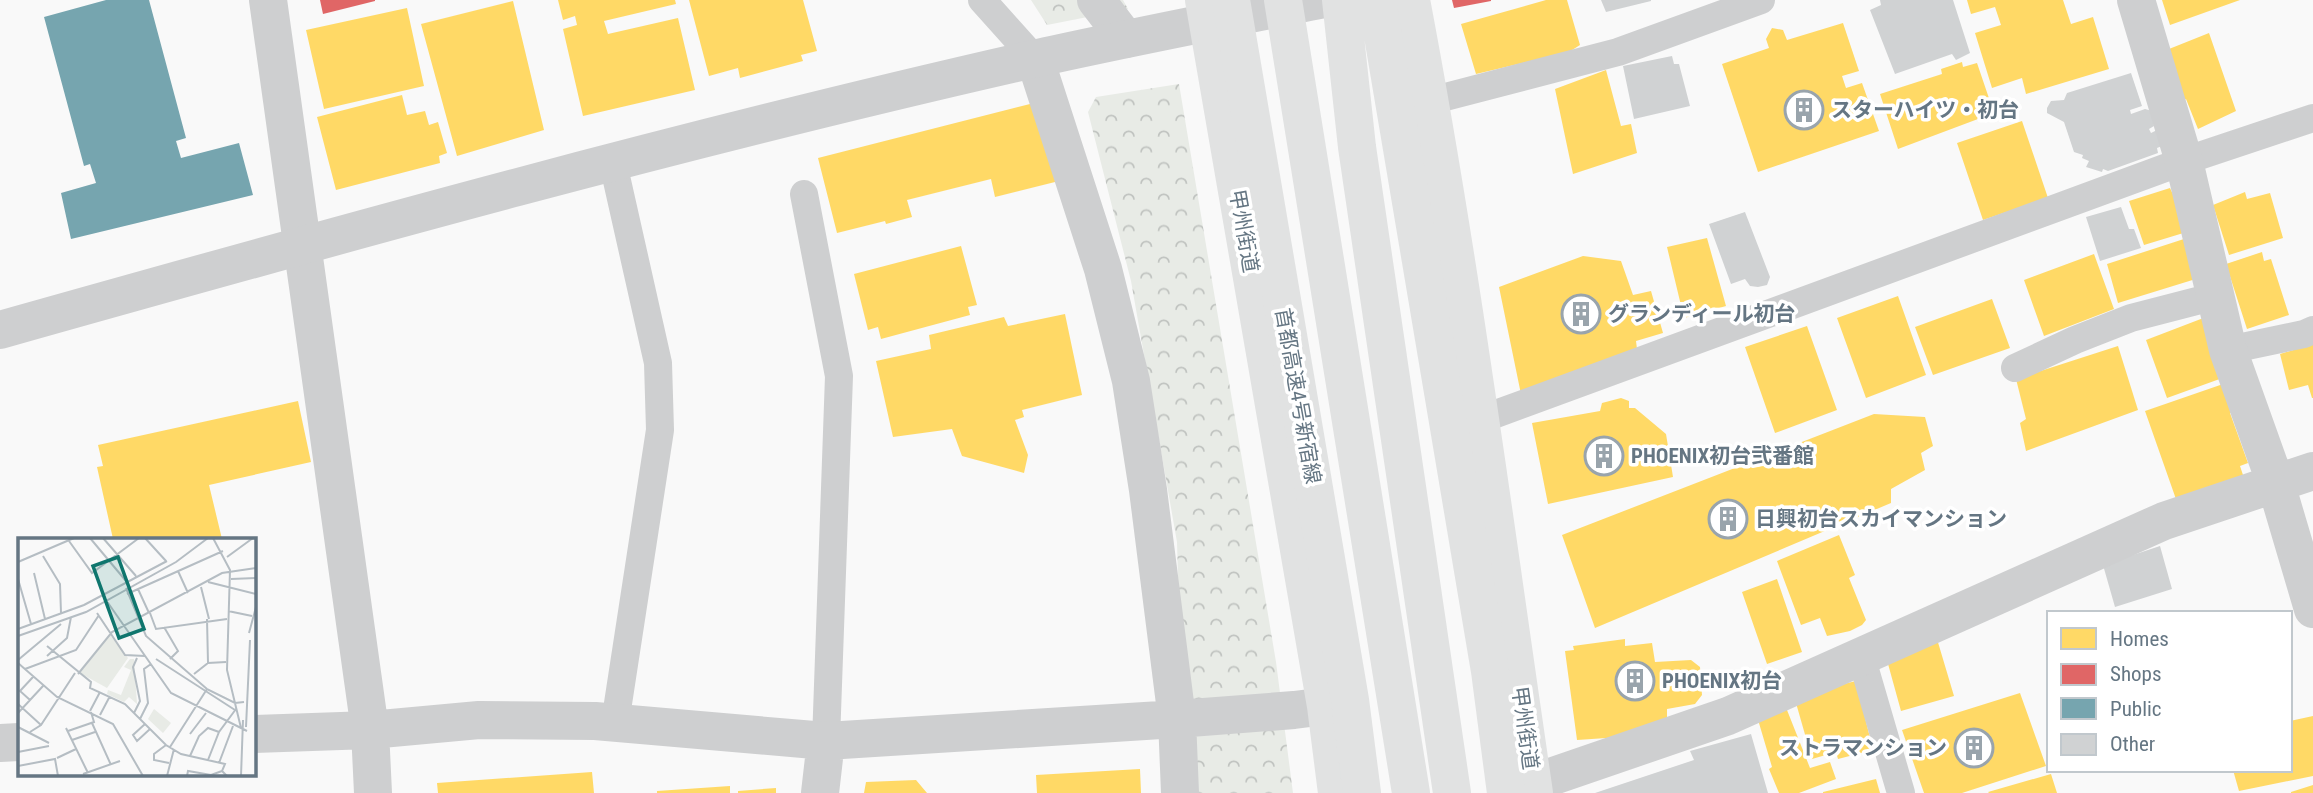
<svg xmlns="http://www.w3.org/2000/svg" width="2313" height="793" viewBox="0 0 2313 793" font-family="'Roboto Condensed','Noto Sans JP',sans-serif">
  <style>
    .forest { fill: url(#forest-crowns) }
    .homes { fill: #ffd966 }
    .shops { fill: #e06666 }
    .public { fill: #76a5af }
    .building { fill: #d0d2d3 }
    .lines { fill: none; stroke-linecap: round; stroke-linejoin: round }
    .service { stroke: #cecfd0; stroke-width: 28 }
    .pedestrian { stroke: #cecfd0; stroke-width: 38 }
    .minor { stroke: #cecfd0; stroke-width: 38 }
    .tertiary { stroke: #cecfd0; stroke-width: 38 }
    .trunk { stroke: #e1e2e2; stroke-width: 38 }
    .motorway { stroke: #e1e2e2; stroke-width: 38 }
    .labels { text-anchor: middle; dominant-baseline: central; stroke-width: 7; stroke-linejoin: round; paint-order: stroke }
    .poi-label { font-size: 21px; font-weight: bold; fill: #657683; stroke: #fff; text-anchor: start }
    .street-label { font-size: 21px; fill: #657683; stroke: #fff }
    .inset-road { fill: none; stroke: #b5bdc3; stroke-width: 2 }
    .view { fill: #0f766e; fill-opacity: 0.15; stroke: #0f766e; stroke-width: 3.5 }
    .inset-edge { fill: none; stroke: #657683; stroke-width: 3.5 }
  </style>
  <defs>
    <pattern id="forest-crowns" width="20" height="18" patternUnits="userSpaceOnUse" patternTransform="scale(1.75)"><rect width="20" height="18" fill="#e8ebe6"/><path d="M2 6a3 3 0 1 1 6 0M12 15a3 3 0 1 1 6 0" fill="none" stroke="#c0c3c0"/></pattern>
  </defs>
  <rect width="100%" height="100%" fill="#f9f9f9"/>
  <path class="forest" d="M1031,0H1123L1128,9L1047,25Z
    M1179,84L1276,662L1293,793H1191L1181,682L1177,542L1131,281L1088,112L1096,97Z"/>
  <path class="homes" d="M558,0H675L676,4L604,21L608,34L678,18L695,90L583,116L563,29L577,25L575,16L563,20Z
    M689,0H803L817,51L801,55L803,61L740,78L738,68L709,76Z
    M1546,0H1567L1580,45L1569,52L1476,74L1461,24Z
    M1967,0H2063L2071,24L2093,17L2109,69L2026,94L2022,78L1992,88L1975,33L2001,25L1995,7L1971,14Z
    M2162,0H2240L2170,25Z
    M513,1L544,130L457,156L421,24Z
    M407,8L424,86L324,109L306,30Z
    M1843,23L1859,71L1842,76L1846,88L1862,83L1879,131L1758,172L1722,64L1769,48L1766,39L1772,28L1783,30L1787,40Z
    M2209,33L2236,111L2198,129L2186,99L2182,101L2164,51Z
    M1962,62L1963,67L1977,63L1994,113L1898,149L1880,94L1942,74L1941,69Z
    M1606,70L1621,126L1631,124L1637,153L1573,174L1555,89Z
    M402,95L407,115L425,111L429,125L438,122L447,153L439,156L440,163L336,190L317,117Z
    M1038,102L1059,181L995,197L991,179L907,200L912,217L886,224L885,221L837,233L818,158Z
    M2022,121L2048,198L1983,220L1957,143Z
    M2170,188L2190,231L2144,245L2129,201Z
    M2245,192L2247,199L2270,193L2283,238L2229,255L2213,205Z
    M1707,238L1726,306L1684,318L1667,247Z
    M2187,238L2199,278L2118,303L2107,264Z
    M961,246L977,305L968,307L970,315L881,339L878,327L868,330L854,274Z
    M2262,252L2264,261L2271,259L2289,315L2247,329L2226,264Z
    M2094,254L2114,309L2044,336L2024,280Z
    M1583,256L1621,261L1633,295L1651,291L1663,333L1636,341L1637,349L1523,404L1499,287Z
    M1898,296L1926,375L1866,398L1837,318Z
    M1992,299L2010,348L1933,375L1915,327Z
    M1065,314L1082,395L1022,410L1024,417L1015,420L1028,455L1024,473L962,456L952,429L893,437L876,361L931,349L929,335L1004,317L1008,326Z
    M2206,317L2228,376L2167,398L2146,340Z
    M1807,326L1837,410L1775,433L1745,347Z
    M2313,344V398H2312L2308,385L2289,390L2280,354Z
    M2118,346L2138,410L2026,451L2020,423L2026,419L2016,379Z
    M2226,383L2236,411L2230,413L2248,463L2240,466L2244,478L2177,502L2145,411Z
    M1621,398L1629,401V408H1635L1666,434L1673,477L1548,504L1532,423L1600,411L1602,403Z
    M298,401L311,462L209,485L222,539H113L97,467L103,466L98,445Z
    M1874,414L1925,417L1933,446L1921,453L1925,470L1891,489V503L1595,628L1562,535Z
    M1839,535L1855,575L1849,578L1866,620L1862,625L1850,631L1827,636L1820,618L1801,625L1777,561Z
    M1777,579L1802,652L1767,664L1742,592Z
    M1625,639V646L1652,643L1655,662L1691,660L1700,667L1702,695L1695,704L1667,709V721L1636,736L1577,740L1565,651L1574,650L1573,646Z
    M1937,639L1954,696L1901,711L1885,653Z
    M1856,681L1873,750L1838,759L1836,752L1812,759L1794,696Z
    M2020,693L2046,766L1962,793H1924L1902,730Z
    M1785,705L1810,768L1830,762L1836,779L1799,793H1779L1769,769L1772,767L1756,713Z
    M2313,716V776L2239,791L2233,770H2290V721Z
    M1140,769L1141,793H1037L1036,775Z
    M592,772L594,793H438L437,783Z
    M2051,774L2057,793H1989L1988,792Z
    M1876,779L1880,793H1823V792Z
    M916,780L927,793H864L866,782Z
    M2313,785V793H2291V792Z
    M730,786V793H657V791Z
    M776,788V793H738V791Z"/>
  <path class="shops" d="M320,0H375V1L323,14Z
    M1452,0H1491V1L1454,8Z"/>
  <path class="public" d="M106,0H149L186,138L176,141L181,158L239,143L253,195L71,239L61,193L96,183L90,164L84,166L44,17Z"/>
  <path class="building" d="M1601,0H1651V1L1606,12Z
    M1880,0H1953L1970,53L1956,60L1952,54L1895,74L1870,10L1881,5Z
    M1672,56L1674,64H1679L1690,106L1634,119L1623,66Z
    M2131,73L2142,106L2130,110L2131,114L2145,109L2152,111L2154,126L2149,129L2151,133L2157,130L2162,146L2157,148L2158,153L2108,171L2103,169L2102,172L2086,167L2089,161L2082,158L2083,155L2074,152L2064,122L2047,113V108L2051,101L2064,100L2067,93Z
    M2121,207L2129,229H2134L2141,248L2100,261L2086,217Z
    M1745,212L1770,277L1767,285L1758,287L1750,286L1745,279L1731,284L1709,224Z
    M2160,546L2172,589L2115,607L2103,565Z
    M1751,734L1768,793H1595L1694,760L1690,751Z"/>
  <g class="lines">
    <path class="service" d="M982,0L1035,59
      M1430,101L1618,52L1761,0
      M613,163L658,363L660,430L615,723
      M804,194L839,376L826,741
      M2228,350L2304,334L2313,330
      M2015,368L2075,340L2131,318L2216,296
      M1482,419L2184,161L2313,118
      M1861,656L1901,793"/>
    <path class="pedestrian" d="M1096,0L1126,39"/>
    <path class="minor" d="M268,0L370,730L373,793
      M2136,0L2184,161L2228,350L2276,484L2313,609
      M1035,59L1103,269L1131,381L1148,490L1177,719L1180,793
      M254,734L370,730L479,720L595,721L826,741L1177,719L1294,710L1326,706
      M0,743L19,742
      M1533,783L1728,716L2164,521L2313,471
      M820,793L826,741"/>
    <path class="tertiary" d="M0,330C344,233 689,137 1038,58C1132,37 1226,19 1320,0"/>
    <path class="trunk" d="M1204,0L1326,706L1337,793
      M1411,0C1461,263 1495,528 1534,793"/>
    <path class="motorway" d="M1231,0L1350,700L1362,793
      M1283,0L1411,793
      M1341,0L1357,147L1452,793
      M1377,0L1490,671L1506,793"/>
  </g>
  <defs>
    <symbol id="building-ring" viewBox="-11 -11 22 22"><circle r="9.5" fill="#fff" stroke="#99a4ac" stroke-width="1.5"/><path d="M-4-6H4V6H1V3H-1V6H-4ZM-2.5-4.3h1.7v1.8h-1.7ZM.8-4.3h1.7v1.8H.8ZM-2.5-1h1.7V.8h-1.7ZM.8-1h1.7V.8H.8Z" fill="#99a4ac"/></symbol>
  </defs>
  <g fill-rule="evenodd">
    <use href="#building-ring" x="1782" y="88" width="44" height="44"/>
    <use href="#building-ring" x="1559" y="292" width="44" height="44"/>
    <use href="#building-ring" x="1582" y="434" width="44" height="44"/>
    <use href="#building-ring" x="1706" y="497" width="44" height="44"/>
    <use href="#building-ring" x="1613" y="659" width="44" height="44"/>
    <use href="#building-ring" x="1952" y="726" width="44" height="44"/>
  </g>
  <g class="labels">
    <g class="poi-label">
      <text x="1831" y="110">スターハイツ・初台</text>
      <text x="1608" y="314">グランディール初台</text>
      <text x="1631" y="456">PHOENIX初台弐番館</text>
      <text x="1755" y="519">日興初台スカイマンション</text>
      <text x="1662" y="681">PHOENIX初台</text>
      <text x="1947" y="748" text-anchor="end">ストラマンション</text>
    </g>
    <g class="street-label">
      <text transform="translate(1244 231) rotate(80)">甲州街道</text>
      <text transform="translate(1298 396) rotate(80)">首都高速4号新宿線</text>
      <text transform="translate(1525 728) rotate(82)">甲州街道</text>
    </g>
  </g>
  <g transform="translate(18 538)">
    <rect width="238" height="238" fill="#f9f9f9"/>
    <path d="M92,97L110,120L89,150L62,135ZM136,171L153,185L145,195L130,181Z" fill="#e8ebe6"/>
    <path d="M112,121H116L119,166L111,159L106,164L89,156L90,152L103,157L113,132L106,129Z" fill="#e8ebe6"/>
    <path class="inset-road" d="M72,0L108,43M85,0L118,38M127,0L148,23M195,0L212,32L209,132L223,190M51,3L74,35L121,0M25,18L42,46L43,75M209,19L235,0M0,24L56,0M160,33L170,55M16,35L27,81M0,41L13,86M213,41L238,40M190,44L238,56M183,49L191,81M108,50L128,98L189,151M120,51L131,75M109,56L205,13M88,62L153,155L229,193M210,73L234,78M79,75L107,117L127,118M132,75L138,91L209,81M189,81L190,125M146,89L160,113L152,121M0,91L66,67L149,23M231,95L238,69M0,98L68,74L158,24L190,0M29,108L73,144L72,150L107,166L148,207L163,216L207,226L204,233L209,238M29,118L49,100L53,79M138,121L217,172M0,122L43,86M0,125L39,159L95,186L125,238M7,131L58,112L81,77M60,136L94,94L204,35L238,30M176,136L190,125L208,124M12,162L2,153L15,139M0,166L23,187M72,173L82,154M0,175L25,148M116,175L122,163L115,129L119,120M82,177L92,158M122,181L130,165L126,131L133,126M74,185L93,227M127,186L115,197L119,203L132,191M0,189L31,205M228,189L232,102M48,190L70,235M50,193L76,184L73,174M12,194L23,187L57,135M172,196L188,175M54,202L77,194M148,207L136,216V222L151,225M152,209L189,151L217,165L226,164M0,214L31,208M172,218L181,198L190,190L201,194M39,220L58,211M190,222L201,194L218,171M201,225L215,188M0,228L37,221L40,238M65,236L102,223M149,238L156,211M169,238L170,233L193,237L204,233M223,238L225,182"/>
    <path class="view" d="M100,19L126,91L101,100L75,28Z"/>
    <rect width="238" height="238" class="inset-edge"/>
  </g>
  <rect x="2047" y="611" width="245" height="161" fill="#ffffff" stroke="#c1c8cd" stroke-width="2"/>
  <rect x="2061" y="628" width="35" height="21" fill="#ffd966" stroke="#c1c8cd" stroke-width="2"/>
  <text x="2110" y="646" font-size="21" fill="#657683">Homes</text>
  <rect x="2061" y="664" width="35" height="21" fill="#e06666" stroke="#c1c8cd" stroke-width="2"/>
  <text x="2110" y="681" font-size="21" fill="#657683">Shops</text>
  <rect x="2061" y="698" width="35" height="21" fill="#76a5af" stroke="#c1c8cd" stroke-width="2"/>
  <text x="2110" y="716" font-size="21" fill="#657683">Public</text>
  <rect x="2061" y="734" width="35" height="21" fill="#d0d2d3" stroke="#c1c8cd" stroke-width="2"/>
  <text x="2110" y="751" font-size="21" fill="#657683">Other</text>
</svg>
